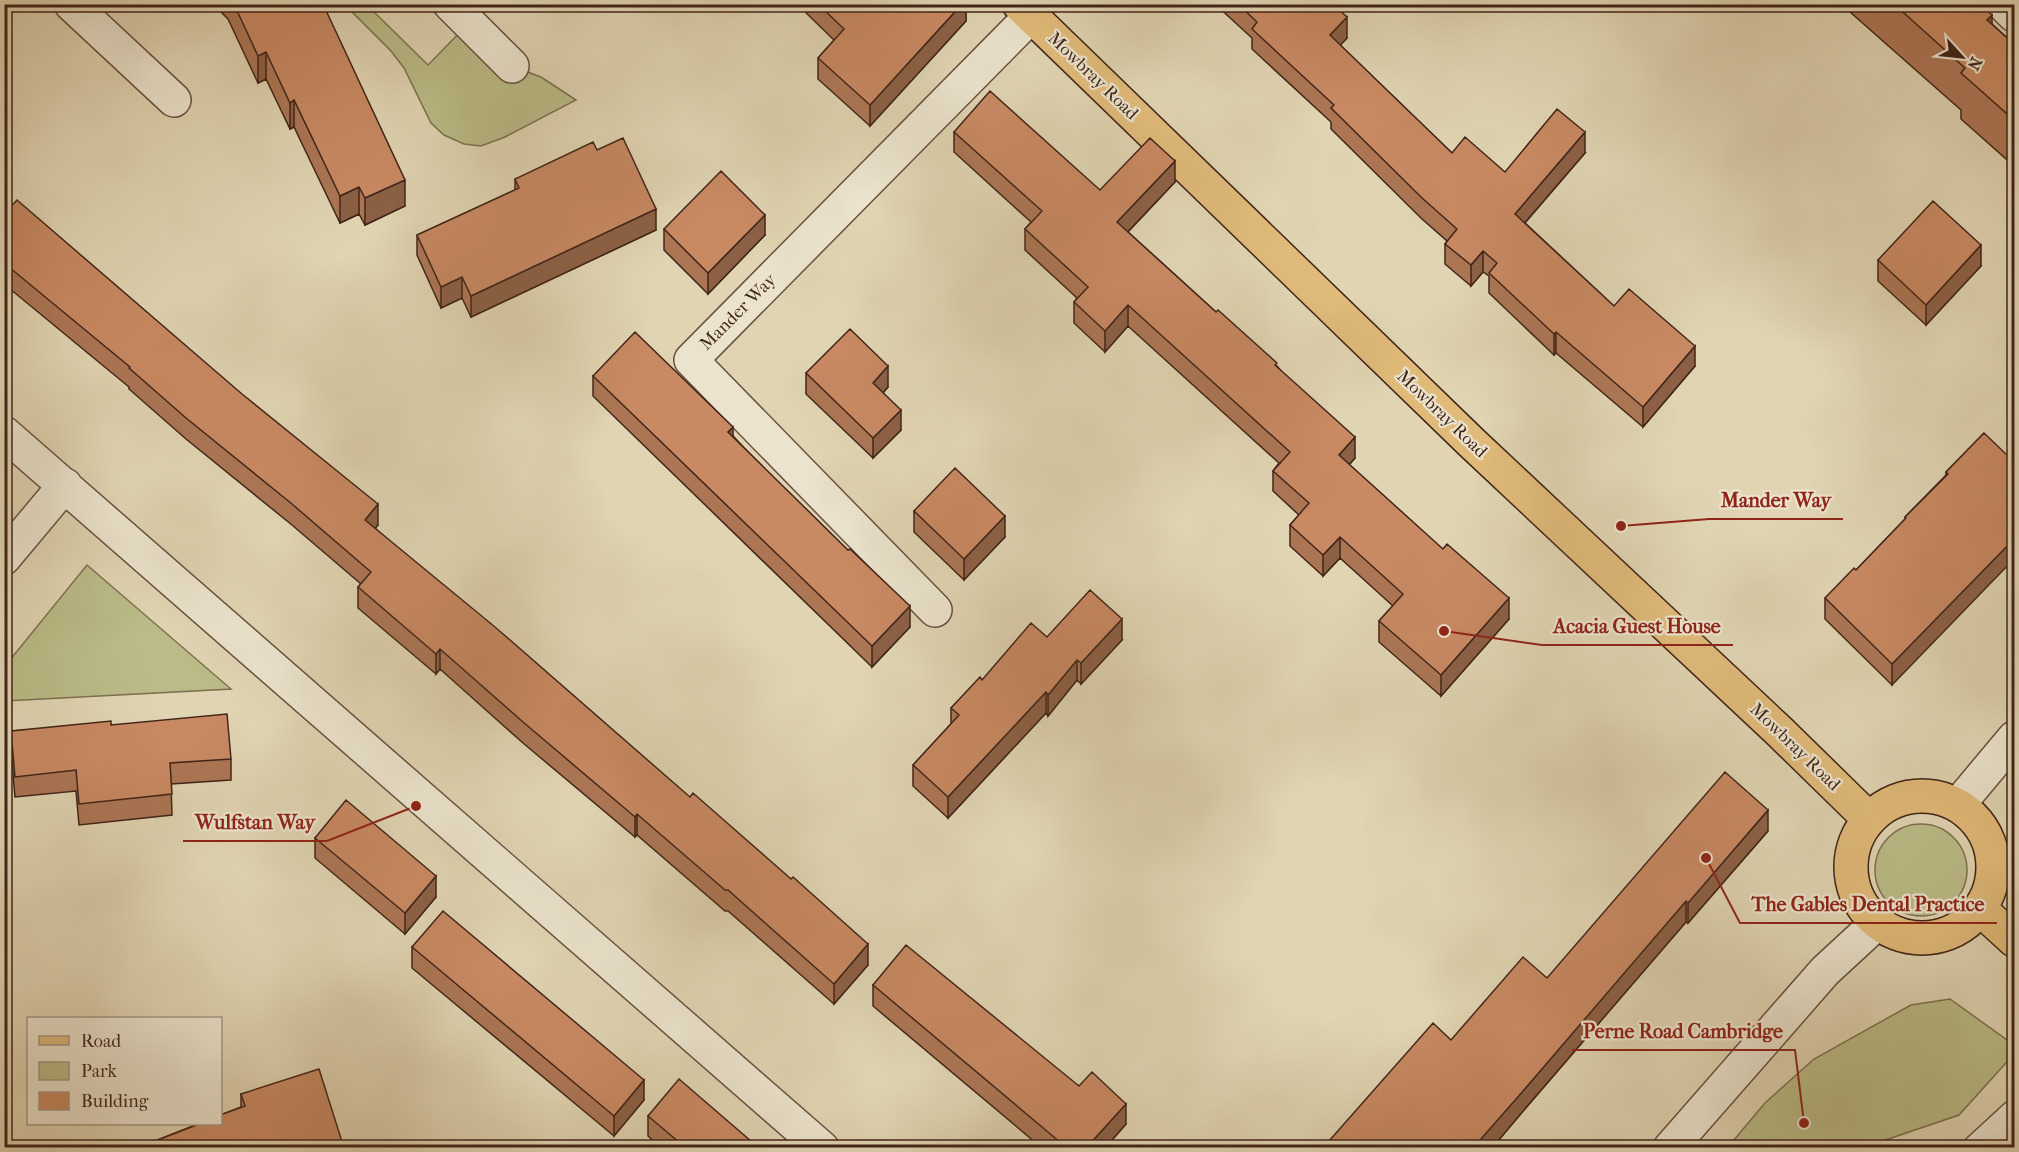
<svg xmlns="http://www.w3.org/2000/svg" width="2019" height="1152" viewBox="0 0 2019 1152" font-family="'IM FELL French Canon',serif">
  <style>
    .green { fill: #babb87; stroke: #7e7050; stroke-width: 1.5 }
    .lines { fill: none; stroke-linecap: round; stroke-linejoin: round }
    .service-casing { stroke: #69513f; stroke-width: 30 }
    .minor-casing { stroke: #69513f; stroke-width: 36 }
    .tertiary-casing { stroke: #69513f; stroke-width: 36 }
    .primary-casing { stroke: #412519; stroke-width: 36 }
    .service { stroke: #ebe3cd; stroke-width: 27 }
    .minor { stroke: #ebe3cd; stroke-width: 33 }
    .tertiary { stroke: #ebe3cd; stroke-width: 33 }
    .primary { stroke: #e0ba79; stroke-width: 33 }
    .wall { fill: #ac7655; stroke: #412519; stroke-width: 1.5 }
    .shaded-wall { fill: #8c6045; stroke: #412519; stroke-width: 1.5 }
    .building { fill: #c88963; stroke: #412519; stroke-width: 1.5 }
    .labels { text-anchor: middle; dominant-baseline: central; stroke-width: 4.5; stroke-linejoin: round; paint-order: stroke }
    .street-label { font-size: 18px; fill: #412519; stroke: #ebe3cd }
    .leader { fill: none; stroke: #8f2418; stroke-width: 2 }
    .callout-dot { fill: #8f2418; stroke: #ebe3cd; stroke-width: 2 }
    .callout-label { font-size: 20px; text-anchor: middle; font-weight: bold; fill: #8f2418; stroke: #ebe3cd; stroke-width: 4.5; stroke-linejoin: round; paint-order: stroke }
  </style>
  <rect width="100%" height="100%" fill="#e0d4b2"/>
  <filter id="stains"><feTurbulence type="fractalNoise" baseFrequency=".00333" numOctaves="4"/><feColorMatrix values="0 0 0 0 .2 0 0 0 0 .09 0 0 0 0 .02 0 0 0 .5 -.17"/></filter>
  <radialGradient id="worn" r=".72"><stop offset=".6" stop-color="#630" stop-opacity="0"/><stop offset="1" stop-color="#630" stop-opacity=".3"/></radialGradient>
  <path class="green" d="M345,5H374L371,9L428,65L469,23L517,68L541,77L576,100L505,137L481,146L464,144L444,135L431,123L404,68L391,51Z
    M87,565L231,689L5,701V666Z
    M1875 870a46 46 0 1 1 92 0a46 46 0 1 1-92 0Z
    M1950,999L2014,1045V1054L1959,1115L1865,1147H1728L1765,1103L1814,1059L1911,1005Z"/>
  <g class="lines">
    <defs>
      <path id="service" d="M1977,1148L2014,1114"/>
      <path id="minor" d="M71,4L174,100
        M450,4L512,66
        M2003,4L2014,15
        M4,433L822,1148
        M4,558L65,485
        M935,610L691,360L1031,16"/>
      <path id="tertiary" d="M1958,805L2014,738
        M1670,1148L1825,971L1877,923"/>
      <path id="primary" d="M1019,4L1472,443L1779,731L1869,819
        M1851 867a71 71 0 1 1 142 0a71 71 0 1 1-142 0Z
        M1980,909L2014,940"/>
    </defs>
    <use href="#service" class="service-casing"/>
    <use href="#minor" class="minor-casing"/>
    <use href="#tertiary" class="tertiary-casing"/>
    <use href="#primary" class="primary-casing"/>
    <use href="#service" class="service"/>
    <use href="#minor" class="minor"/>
    <use href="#tertiary" class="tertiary"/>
    <use href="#primary" class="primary"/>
  </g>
  <path class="wall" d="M213,4H323L405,206L365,225L359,214L340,223L294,127L290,129L266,79L258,83L228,19Z
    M797,4H966V21L870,126L818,79V58L834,40Z
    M1215,4H1333L1347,38L1340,45L1452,153L1505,172L1585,153L1525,223L1614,306L1695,366L1643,427L1556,353L1554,355L1489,293V276L1483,272L1471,286L1445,264V244L1447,241L1422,219L1331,129V122L1252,49V38Z
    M1841,4H1980L1992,24L2014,44V166L1961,119V110Z
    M954,132L1100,190L1175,182L1128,232L1216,312L1277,366L1355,458L1349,465L1509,619L1441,696L1379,642V621L1393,606L1340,558L1323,576L1290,546V525L1299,515L1273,491V471L1279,463L1128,326L1105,352L1074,323V302L1077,298L1025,250V229L1031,222L954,152Z
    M597,150L656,230L471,317L462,298L441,308L417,255V235L515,190V179Z
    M4,214L378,525L375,528L868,965L834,1004L728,911H725L637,835L635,837L523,743L440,669L436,674L358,608V587L361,584L292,525L186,439L129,389V387L4,284Z
    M664,229L765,235L708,294L664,250Z
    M1878,260L1981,266L1926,325L1878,281Z
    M806,373L888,387L883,393L901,430L873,458L806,394Z
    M593,376L733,436L910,627L872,667L593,396Z
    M1984,433L1892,685L1825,619V598L1856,570L1905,519V517L1946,475V472Z
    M914,511L1005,537L964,580L914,532Z
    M1047,637L1122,640L1081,684L1077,680L1048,716L1046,713L948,818L913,786V765L951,724V708L982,680Z
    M111,725L231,759V780L171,784L172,815L79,825L76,791L15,797L11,752V731Z
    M1768,831L1688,923L1686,922L1524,1110L1492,1148H1329V1141L1451,1040L1547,978Z
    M315,838L436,897L405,934L315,858Z
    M412,947L644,1100L614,1136L412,968Z
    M873,985L1079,1086L1126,1124L1105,1148H1042L873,1006Z
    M241,1094L344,1148H137L241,1107Z
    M648,1116L759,1148H661L648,1136Z"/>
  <path class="shaded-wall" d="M962,4H966V21L870,126V105Z
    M1992,15V61L1987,20Z
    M1347,17V38L1330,56V35Z
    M266,52V79L258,83V56Z
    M294,100V127L290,129V103Z
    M1585,132V153L1515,234V214Z
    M1175,161V182L1117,243V222Z
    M405,180V206L365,225V198Z
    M359,187V214L340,223V196Z
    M656,209V230L471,317V296Z
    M765,215V235L708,294V273Z
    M1981,245V266L1926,325V305Z
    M1483,251V272L1471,286V265Z
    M462,277V298L441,308V287Z
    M1128,305V326L1105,352V331Z
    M1556,332V353L1554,355V334Z
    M1695,346V366L1643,427V407Z
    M888,366V387L873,404V383Z
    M901,410V430L873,458V438Z
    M733,427V448L728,432Z
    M1355,437V458L1339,476V455Z
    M378,504V525L365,541V520Z
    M1005,516V537L964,580V559Z
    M1340,537V558L1323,576V555Z
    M2014,539V559L1892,685V664Z
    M1509,598V619L1441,696V675Z
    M910,606V627L872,667V646Z
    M1122,619V640L1081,684V663Z
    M440,649V669L436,674V654Z
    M1077,660V680L1048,716V695Z
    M1046,692V713L948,818V797Z
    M1768,810V831L1688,923V903Z
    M637,814V835L635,837V817Z
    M436,876V897L405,934V913Z
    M1686,901V922L1524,1110L1492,1148H1473Z
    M868,944V965L834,1004V984Z
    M644,1080V1100L614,1136V1116Z
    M1126,1104V1124L1105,1148H1086Z
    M271,1143V1148H257Z"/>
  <path class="building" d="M234,4H323L405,180L365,198L359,187L340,196L294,100L290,103L266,52L258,56Z
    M818,4H962L870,105L818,58L844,29Z
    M1238,4H1333L1347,17L1330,35L1452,153L1465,137L1505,172L1557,109L1585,132L1515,214L1614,306L1629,289L1695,346L1643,407L1556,332L1554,334L1489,273L1497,263L1483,251L1471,265L1445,244L1457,229L1422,198L1331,108L1334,105L1252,29L1257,22Z
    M1894,4H1980L1992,15L1987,20L2014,44V120L1961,73L1965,68Z
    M990,91L1100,190L1150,138L1175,161L1117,222L1216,312L1218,310L1277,363L1275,365L1355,437L1339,455L1443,549L1447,544L1509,598L1441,675L1379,621L1403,594L1340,537L1323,555L1290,525L1309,503L1273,471L1290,452L1128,305L1105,331L1074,302L1088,287L1025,229L1042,211L954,132Z
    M623,138L656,209L471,296L462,277L441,287L417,235L519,188L515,179L593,142L597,150Z
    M721,171L765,215L708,273L664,229Z
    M17,200L242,394L378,504L365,520L495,627L690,797L693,793L791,879L793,877L868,944L834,984L728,890H725L637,814L635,817L523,722L440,649L436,654L358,587L371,572L292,504L186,418L129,368L130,367L4,263V214Z
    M1933,201L1981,245L1926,305L1878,260Z
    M850,329L888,366L873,383L901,410L873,438L806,373Z
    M635,332L733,427L728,432L848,550L850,549L910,606L872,646L593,376Z
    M1984,433L2008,456L2014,449V539L1892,664L1825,598L1854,568L1856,570L1906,518L1905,517L1948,474L1946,472Z
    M955,468L1005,516L964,559L914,511Z
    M1090,590L1122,619L1081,663L1077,660L1048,695L1046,692L948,797L913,765L959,715L951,708L980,677L982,680L1031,623L1047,637Z
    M227,714L231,759L170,763L172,794L79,804L76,770L15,777L11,731L111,721V725Z
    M1725,772L1768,810L1688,903L1686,901L1524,1090L1473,1148H1336L1329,1141L1433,1023L1451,1040L1523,957L1547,978Z
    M346,800L436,876L405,913L315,838Z
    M443,911L644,1080L614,1116L412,947Z
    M906,945L1079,1086L1092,1072L1126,1104L1086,1148H1067L873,985Z
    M319,1069L344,1148H300L271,1143L257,1148H137L199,1124H220V1115L245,1106L241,1094Z
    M679,1079L759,1148H686L648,1116Z"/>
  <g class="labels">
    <g class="street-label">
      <text transform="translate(1093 76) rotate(44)">Mowbray Road</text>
      <text transform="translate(738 312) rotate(-45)">Mander Way</text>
      <text transform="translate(1442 414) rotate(44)">Mowbray Road</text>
      <text transform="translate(1795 747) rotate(44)">Mowbray Road</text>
    </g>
  </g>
  <path class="leader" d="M1621 526L1709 519H1843M1444 631L1542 645H1733M416 806L327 841H183M1706 858L1740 923H1997M1804 1123L1795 1050H1572"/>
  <g class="callout-dot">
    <circle cx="1621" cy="526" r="6"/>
    <circle cx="1444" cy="631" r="6"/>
    <circle cx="416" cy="806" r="6"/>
    <circle cx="1706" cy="858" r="6"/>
    <circle cx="1804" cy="1123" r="6"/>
  </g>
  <g class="callout-label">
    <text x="1776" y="507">Mander Way</text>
    <text x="1637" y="633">Acacia Guest House</text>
    <text x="255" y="829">Wulfstan Way</text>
    <text x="1868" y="911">The Gables Dental Practice</text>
    <text x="1683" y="1038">Perne Road Cambridge</text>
  </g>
  <rect width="2019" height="1152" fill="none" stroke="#e0d4b2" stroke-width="24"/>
  <rect x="6" y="6" width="2007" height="1140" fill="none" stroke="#412519" stroke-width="3"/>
  <rect x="12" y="12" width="1995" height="1128" fill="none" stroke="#412519" stroke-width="1.5"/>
  <rect x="27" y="1017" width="195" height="108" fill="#ebe3cd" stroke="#a79785" stroke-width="1.5"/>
  <rect x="39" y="1036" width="30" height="9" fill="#e0ba79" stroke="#a79785" stroke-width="1.5"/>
  <text x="81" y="1047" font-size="18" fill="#412519">Road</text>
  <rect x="39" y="1062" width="30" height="18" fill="#babb87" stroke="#a79785" stroke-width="1.5"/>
  <text x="81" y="1077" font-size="18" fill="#412519">Park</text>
  <rect x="39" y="1092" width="30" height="18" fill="#c88963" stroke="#a79785" stroke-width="1.5"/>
  <text x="81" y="1107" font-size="18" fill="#412519">Building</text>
  <g transform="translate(1962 57) rotate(117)" stroke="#ebe3cd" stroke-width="4.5" paint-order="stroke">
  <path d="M0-4.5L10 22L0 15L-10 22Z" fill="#412519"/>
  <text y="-9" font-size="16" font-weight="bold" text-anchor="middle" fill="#412519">N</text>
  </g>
  <rect width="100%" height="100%" filter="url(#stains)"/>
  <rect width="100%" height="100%" fill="url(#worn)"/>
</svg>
